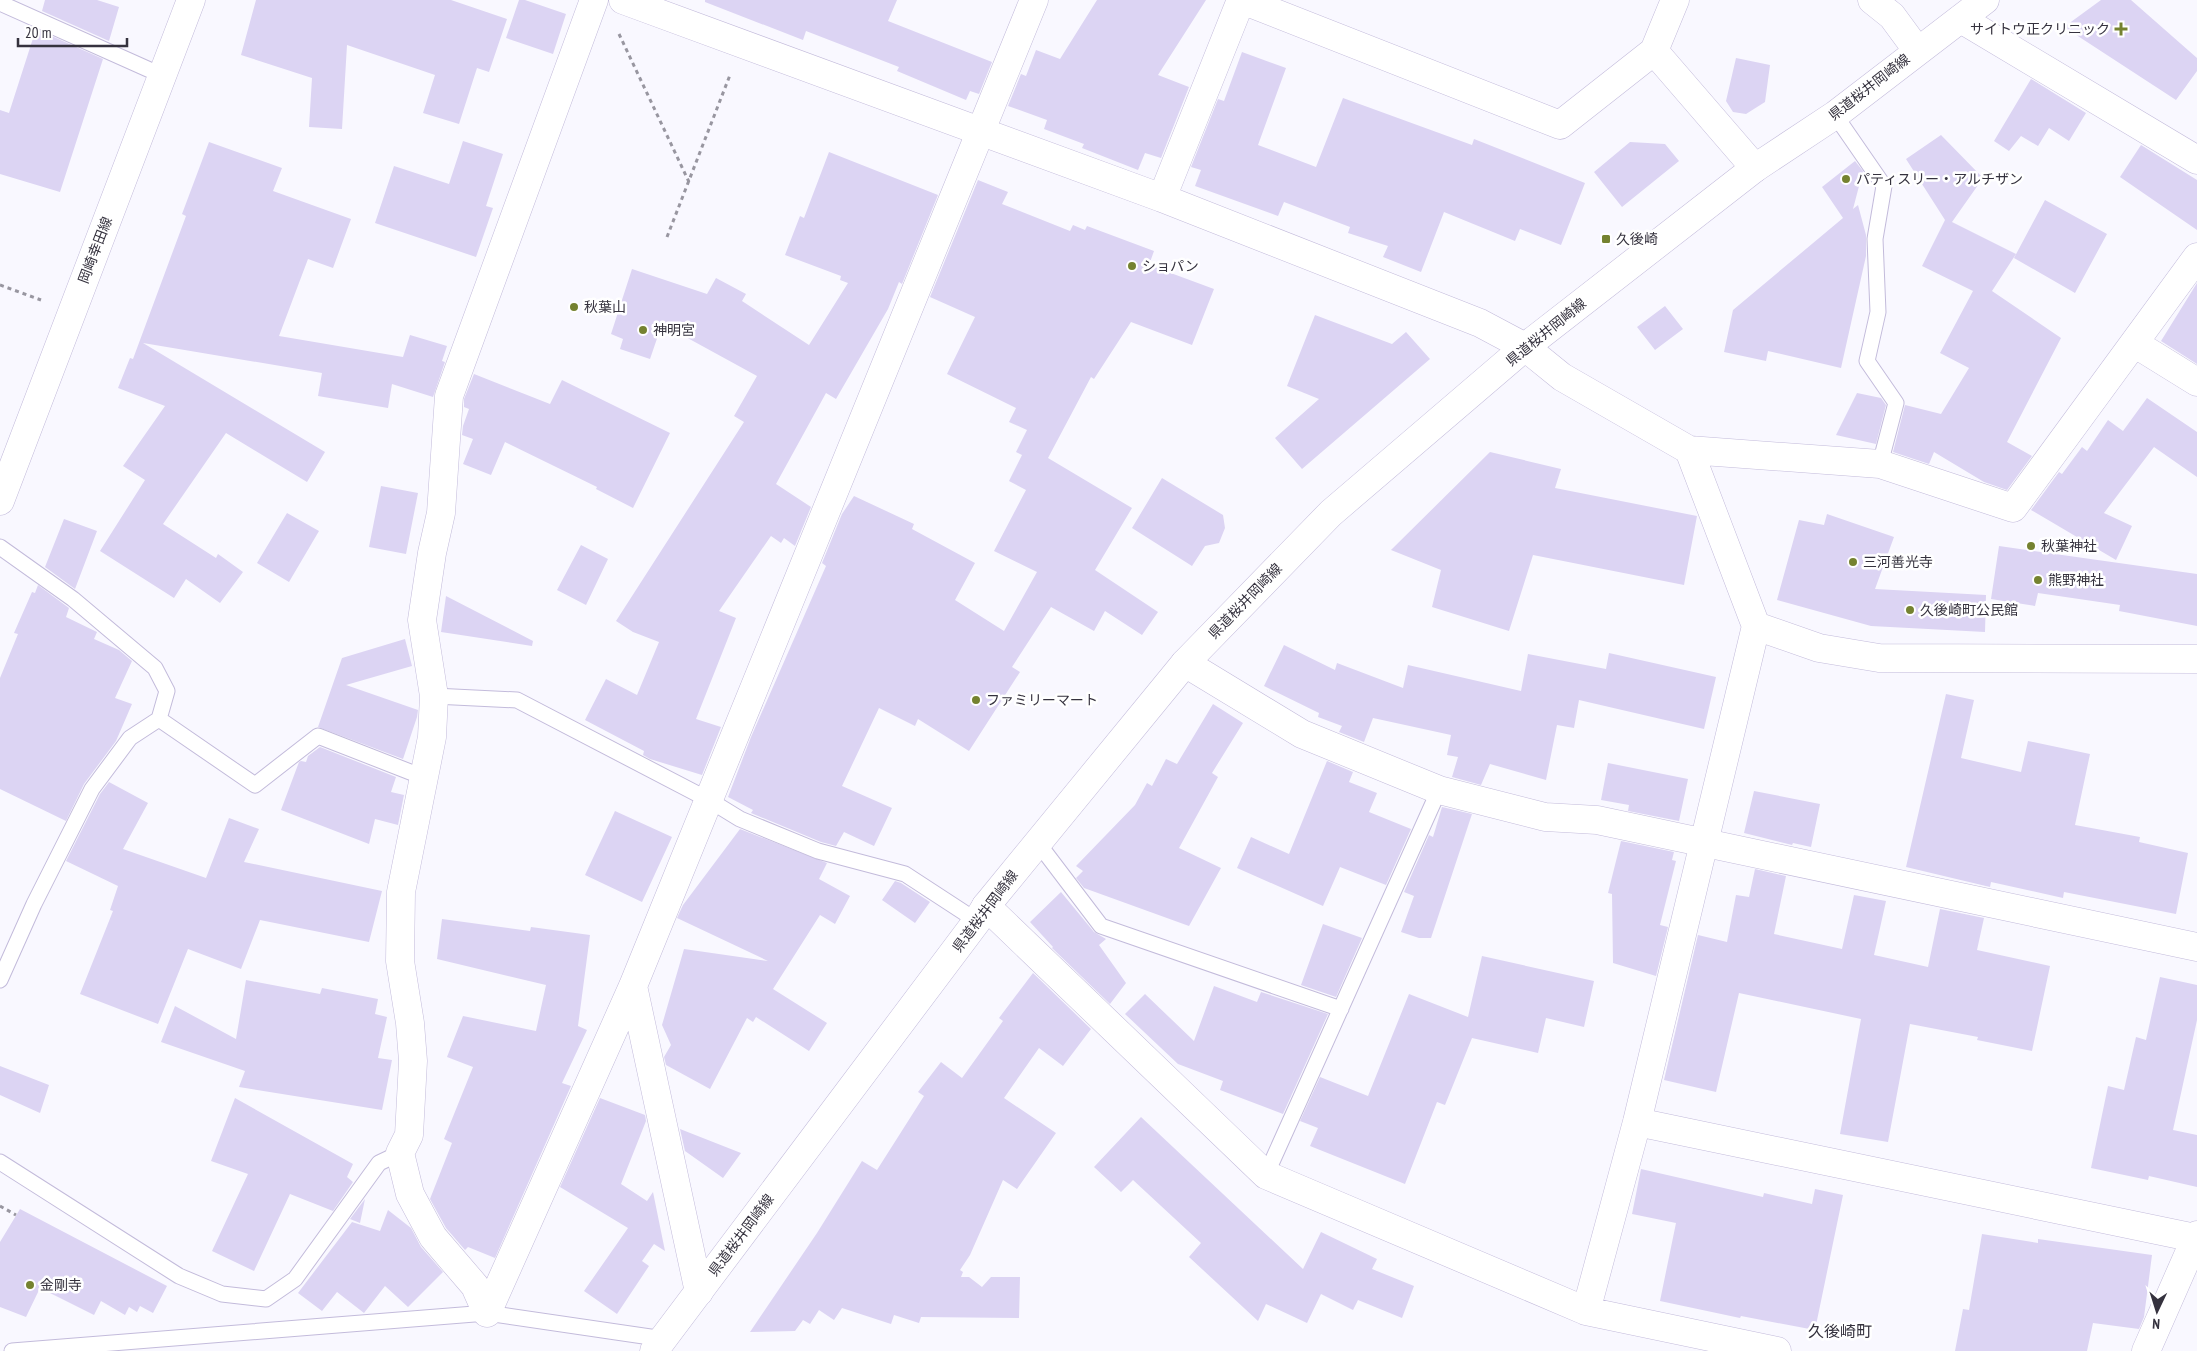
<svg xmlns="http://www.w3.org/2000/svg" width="2197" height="1351" viewBox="0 0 2197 1351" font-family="'PT Sans Narrow','Noto Sans JP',sans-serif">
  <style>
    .building { fill: #dcd4f3 }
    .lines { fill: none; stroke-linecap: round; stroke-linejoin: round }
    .lane-casing { stroke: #c3bbdb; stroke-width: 17 }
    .street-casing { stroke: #c3bbdb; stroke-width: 29 }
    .secondary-casing { stroke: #c3bbdb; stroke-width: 29 }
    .path { stroke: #9896a0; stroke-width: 3; stroke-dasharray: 4 4; stroke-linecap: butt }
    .lane { stroke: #fff; stroke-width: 15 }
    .street { stroke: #fff; stroke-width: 28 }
    .secondary { stroke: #fff; stroke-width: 28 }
    .poi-dot { fill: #758230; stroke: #fff; stroke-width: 2 }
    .labels { text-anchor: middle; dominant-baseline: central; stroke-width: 5; stroke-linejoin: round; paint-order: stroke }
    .poi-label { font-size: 14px; fill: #35323e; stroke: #fff; text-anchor: start }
    .street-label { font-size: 14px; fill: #35323e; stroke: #fff }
    .quarter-label { font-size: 16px; fill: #35323e; stroke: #fff }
  </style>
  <rect width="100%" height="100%" fill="#f9f8ff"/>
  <path class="building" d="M45,0H97L119,7L109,41L42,11Z
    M256,0H451L507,19L489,72L477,68L459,124L423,113L435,75L347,45L342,129L309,127L312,78L241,55Z
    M519,0H525L566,14L553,54L506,38Z
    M705,0H897L888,21L992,62L979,94L970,91L966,100L897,71L899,67L806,31L803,40L705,2Z
    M1097,0H1206L1158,75L1189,87L1161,158L1145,153L1138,170L1082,148L1084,144L1044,129L1047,120L1008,106L1021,74L1026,76L1036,50L1060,59Z
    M2101,0H2131L2197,58V71L2176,100L2064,27Z
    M36,29L103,59L60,192L0,174V110L9,113Z
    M1242,52L1286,68L1258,145L1316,167L1343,98L1472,145L1474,139L1585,183L1561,245L1520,229L1515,241L1444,212L1421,272L1383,257L1388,246L1348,233L1350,227L1284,202L1278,216L1195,186L1201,170L1191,167L1218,99L1224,101Z
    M1736,58L1770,65L1765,102L1746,114L1733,112L1726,101Z
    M2031,79L2086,113L2069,141L2049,128L2038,146L2021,136L2009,151L1994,141Z
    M1941,135L1983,178L1952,222L2016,254L1992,291L2061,338L2007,442L2032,456L2007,490L1984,482L1934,452L1929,464L1893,452L1905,405L1941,414L1969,368L1940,353L1973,291L1922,266L1945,220L1906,159Z
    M463,141L503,154L486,206L493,208L476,257L375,223L394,166L449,184Z
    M209,142L282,168L273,191L351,219L333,268L308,259L279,336L403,357L410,335L447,346L442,361L445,362L433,397L392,384L388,408L318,396L322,373L143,343L325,452L307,482L226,433L163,524L216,558L218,554L243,572L220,603L186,579L174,598L100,551L145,480L123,466L165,406L118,388L130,358L133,359L186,216L182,214Z
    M1630,142L1665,144L1679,161L1622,207L1594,172Z
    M2141,145L2197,180V230L2120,177Z
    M829,152L938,195L902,284L899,282L888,309L836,399L826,393L776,484L811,507L795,546L784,538L781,543L771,536L719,611L736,618L696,719L721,727L702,775L650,759L643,755L644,751L585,720L606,679L637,695L659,642L633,632L616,621L744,422L734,416L757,376L662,324L650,359L620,349L623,339L611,334L632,269L707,294L716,278L746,294L742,301L809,345L848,283L840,280L841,276L785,255L800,216L804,218Z
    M1855,161L1863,171L1853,209L1858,205L1866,235V256L1841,368L1768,351L1766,361L1724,352L1733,310L1843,218L1822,187Z
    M978,180L1008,192L1002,204L1070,231L1073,225L1085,230L1087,226L1154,251L1149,265L1214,289L1192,345L1131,322L1094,379L1091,377L1048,458L1132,508L1095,570L1158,612L1142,635L1105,611L1094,631L1051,607L1012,667L1020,672L969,751L918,719L915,726L879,708L842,786L892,808L874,846L844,832L836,846L821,842L751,813L753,810L728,797L751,737L826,566L822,563L842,514L854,496L914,524L912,529L975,563L955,600L1004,631L1037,572L994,551L1026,490L1009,481L1022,455L1016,452L1027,430L1009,422L1016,408L947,374L975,317L930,297Z
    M2045,200L2107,234L2075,293L2014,258Z
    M2197,283V364L2161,341Z
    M1665,306L1683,329L1655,350L1637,327Z
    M1315,315L1392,344L1406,332L1430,359L1302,469L1275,438L1319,399L1287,386Z
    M474,374L550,404L562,380L670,433L633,508L596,489L597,487L505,442L491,475L463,464L473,439L462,435L463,426L469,409L464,407V399Z
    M1857,393L1881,398L1886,405L1876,444L1836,435Z
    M2147,398L2197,432V477L2154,447L2104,513L2132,526L2116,560L2031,510L2059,472L2062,474L2082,447L2087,451L2108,420L2123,431Z
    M1490,452L1561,469L1555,488L1697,516L1684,585L1533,555L1509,631L1432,607L1441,570L1391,550Z
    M1162,478L1223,515L1225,528L1219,543L1205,546L1192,566L1132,528Z
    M381,486L418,493L406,554L369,547Z
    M287,513L319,531L289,582L257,563Z
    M1827,514L1894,537L1875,589L1986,595L1985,632L1871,626L1777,600L1799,520L1824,525Z
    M64,519L97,531L75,589L45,567Z
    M581,545L608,559L586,605L557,590Z
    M1999,546L2197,574V626L2119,611L2120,605L2038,593L2035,606L1991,599Z
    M38,585L69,608L66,617L97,632L94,639L119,650L132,661L115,698L132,704L116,741L84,784L66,821L0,789V678L18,634L14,633L32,592L35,593Z
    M446,596L533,641L532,646L441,632Z
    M405,639L412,666L346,685L418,710L417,717L403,759L318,727L342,658Z
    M1284,645L1335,670L1337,663L1403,688L1408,665L1521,691L1528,654L1606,669L1609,653L1716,677L1704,729L1579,700L1574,728L1557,725L1546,780L1490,764L1481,785L1452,777L1458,757L1447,755L1451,735L1373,718L1364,742L1339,732L1342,726L1318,717L1319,713L1264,686Z
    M1946,694L1974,700L1961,758L2021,772L2028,741L2090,754L2075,825L2140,837L2139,842L2188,853L2176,914L2064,892L2063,898L1991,882L1990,887L1906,867Z
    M1213,704L1243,723L1212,773L1218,777L1179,848L1221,868L1189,926L1084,888L1076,878L1083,871L1076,866L1135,805L1147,783L1152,786L1166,759L1177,764Z
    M320,747L396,777L391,792L404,795L398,825L375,819L369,844L281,810L299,762L301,761L306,762L308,756Z
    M1327,761L1353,772L1349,782L1377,793L1369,812L1411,829L1386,885L1340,867L1323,906L1237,868L1251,837L1289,854Z
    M1608,763L1688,779L1679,821L1628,811L1629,805L1601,800Z
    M109,782L148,803L123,849L206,878L229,818L259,829L244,862L382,891L369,942L260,920L241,969L188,949L158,1024L80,994L113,911L110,910L118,886L66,861L100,794Z
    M1754,791L1820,804L1811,847L1793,843L1792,845L1744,833Z
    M1442,807L1472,814L1431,938H1419L1401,932L1414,896L1404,892L1429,835L1433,837Z
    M615,811L672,837L642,902L585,875Z
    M740,829L827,863L819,879L850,896L835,924L820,915L773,989L827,1023L809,1051L756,1017L753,1022L747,1018L710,1089L666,1065L664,1057L671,1045L662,1025L684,949L768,961L677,918L683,905Z
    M1621,841L1674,852L1672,860L1676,861L1660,925L1668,927L1656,976L1613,963L1612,894L1608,893Z
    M1755,869L1786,876L1774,934L1842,949L1854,895L1886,901L1874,955L1928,967L1940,909L1984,918L1977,950L2050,966L2032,1051L1977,1040L1978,1037L1910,1024L1888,1142L1840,1134L1861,1019L1739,993L1716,1092L1664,1080L1698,935L1727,942L1736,895L1749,897Z
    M895,881L901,883L930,902L915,923L882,900Z
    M1061,892L1094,932L1106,939L1099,945L1126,983L1110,1004L1052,948L1053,947L1030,922Z
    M442,919L530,931L531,927L590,935L578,1026L587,1030L562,1083L571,1086L495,1258L468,1247L465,1250L446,1228L430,1199L452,1143L444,1139L473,1067L447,1057L463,1016L536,1031L546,985L437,959Z
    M1323,924L1362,938L1336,997L1301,985Z
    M1482,956L1594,981L1584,1027L1546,1018L1538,1053L1472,1038L1445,1105L1437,1102L1405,1184L1310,1146L1318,1128L1300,1121L1320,1077L1368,1096L1409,994L1468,1017Z
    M1033,973L1091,1029L1063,1066L1039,1048L1004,1098L1056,1133L1017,1189L1003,1180L970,1255L960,1270L963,1272L961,1277H969L982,1287L991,1277H1020L1019,1318L921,1317L919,1323L894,1315L891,1324L842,1308L834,1320L819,1310L810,1324L803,1320L795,1331L750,1332L817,1233L862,1161L877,1170L924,1096L918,1092L941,1062L962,1078L1003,1021L999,1018Z
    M2160,977L2197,985V1020L2173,1130L2197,1135V1187L2149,1176L2148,1180L2091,1168L2108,1086L2124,1090L2136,1037L2146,1040Z
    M246,980L320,994L322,988L378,999L375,1014L387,1017L378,1058L392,1060L382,1110L239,1087L245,1071L161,1042L175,1006L236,1039Z
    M1214,986L1257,1002L1261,992L1328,1014L1283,1114L1220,1090L1223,1081L1178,1064L1125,1014L1145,994L1194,1041Z
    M0,1066L49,1085L40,1113L0,1095Z
    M235,1098L353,1164L347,1177L353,1182L333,1211L290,1194L254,1271L212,1251L248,1174L211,1161Z
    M600,1098L645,1115L646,1121L621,1184L647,1201L653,1192L665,1251L654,1244L642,1261L649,1266L617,1314L584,1291L628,1228L560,1187Z
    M1141,1117L1303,1269L1321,1232L1377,1259L1372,1269L1414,1286L1402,1318L1358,1300L1353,1310L1321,1294L1307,1323L1266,1304L1258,1321L1189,1257L1201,1243L1133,1180L1121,1192L1094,1167Z
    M680,1129L741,1153L723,1178L685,1151Z
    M1641,1169L1763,1197L1764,1193L1812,1204L1815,1189L1843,1195L1815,1330L1741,1316L1740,1318L1660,1301L1676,1223L1632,1214Z
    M365,1199L360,1223L350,1219Z
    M20,1209L167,1286L153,1313L140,1306L137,1312L129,1307L125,1315L101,1301L94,1315L40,1288L26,1317L0,1307V1242Z
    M388,1210L411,1228L421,1247L443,1272L408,1307L385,1286L364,1313L337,1292L322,1311L298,1293L352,1222L380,1231Z
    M1982,1234L2038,1243V1239L2152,1255L2144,1317L2139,1329L2093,1323L2087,1351H1955L1963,1309L1969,1310Z"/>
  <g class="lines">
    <defs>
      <path id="lane" d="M0,3L161,75
        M1835,115L1884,186L1875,239L1878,312L1867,361L1896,403L1880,464
        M0,547L73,599L155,668L167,691L159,719L255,785L318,736L423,777
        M434,696L517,700L709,800L740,819L818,851L905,874L977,921
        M1038,843L1101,926L1341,1009
        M0,980L34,904L92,789L130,738L159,719
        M0,1162L179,1276L222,1294L266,1299L295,1279L379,1163L400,1153
        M1266,1175L1439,790
        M12,1351L487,1313L664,1339"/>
      <path id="street" d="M594,0L449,396L441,513L432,553L422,620L434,696L432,737L401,892L400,961L410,1023L413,1061L409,1135L400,1153L410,1194L433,1237L475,1286L487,1313L633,986L1034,0
        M623,0L1162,198L1480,323L1525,347L1562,377L1689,450L1880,464L2013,508L2197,257
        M1242,0L1560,125L1654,51
        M1675,0L1654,51L1755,168
        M1872,0L1892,16L1917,50
        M1961,19L2197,160
        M1162,198L1241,0
        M2134,343L2197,382
        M1756,626L1819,648L1879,658L2197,659
        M1185,663L1302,734L1439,790L1545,817L1597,820L2197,947
        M986,906L1266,1175L1586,1311L1637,1122L1756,626L1689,450
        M633,986L699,1292
        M1637,1122L2195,1238
        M1586,1311L1777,1351
        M2146,1351L2197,1235"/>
      <path id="secondary" d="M0,501L191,0
        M654,1351L977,921L986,906L1185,663L1331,513L1525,347L1755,168L1835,115L1985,0"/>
    </defs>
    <use href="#lane" class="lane-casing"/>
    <use href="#street" class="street-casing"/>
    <use href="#secondary" class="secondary-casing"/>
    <path class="path" d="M619,34L689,182
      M667,237L730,75
      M0,285L41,300
      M0,1206L16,1215"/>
    <use href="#lane" class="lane"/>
    <use href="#street" class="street"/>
    <use href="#secondary" class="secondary"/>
  </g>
  <g class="poi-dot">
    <path d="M2118.5 21.5h5v5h5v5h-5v5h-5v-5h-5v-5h5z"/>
    <circle cx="1846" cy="179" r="5"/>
    <rect x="1601" y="234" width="10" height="10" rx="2.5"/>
    <circle cx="1132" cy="266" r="5"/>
    <circle cx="574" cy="307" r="5"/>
    <circle cx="643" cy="330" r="5"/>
    <circle cx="2031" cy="546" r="5"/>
    <circle cx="1853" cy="562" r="5"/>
    <circle cx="2038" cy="580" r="5"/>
    <circle cx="1910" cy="610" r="5"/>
    <circle cx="976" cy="700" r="5"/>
    <circle cx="30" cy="1285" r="5"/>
  </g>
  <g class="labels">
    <g class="poi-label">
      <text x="2110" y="29" text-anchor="end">サイトウ正クリニック</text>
      <text x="1856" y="179">パティスリー・アルチザン</text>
      <text x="1616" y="239">久後崎</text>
      <text x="1142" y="266">ショパン</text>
      <text x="584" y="307">秋葉山</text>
      <text x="653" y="330">神明宮</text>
      <text x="2041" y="546">秋葉神社</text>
      <text x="1863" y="562">三河善光寺</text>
      <text x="2048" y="580">熊野神社</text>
      <text x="1920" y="610">久後崎町公民館</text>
      <text x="986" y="700">ファミリーマート</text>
      <text x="40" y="1285">金剛寺</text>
    </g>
    <g class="street-label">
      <text transform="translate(1869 87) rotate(-38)">県道桜井岡崎線</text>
      <text transform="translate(95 250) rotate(-69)">岡崎幸田線</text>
      <text transform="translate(1546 332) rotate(-39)">県道桜井岡崎線</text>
      <text transform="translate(1245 601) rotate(-46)">県道桜井岡崎線</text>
      <text transform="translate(985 911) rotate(-53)">県道桜井岡崎線</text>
      <text transform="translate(741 1235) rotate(-53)">県道桜井岡崎線</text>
    </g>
    <g class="quarter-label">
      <text x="1840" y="1331">久後崎町</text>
    </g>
  </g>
  <g transform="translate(2157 1311) rotate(184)" stroke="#ffffff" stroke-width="4" paint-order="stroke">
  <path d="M0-4L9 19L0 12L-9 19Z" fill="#35323e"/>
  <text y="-8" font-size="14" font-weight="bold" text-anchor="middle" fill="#35323e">N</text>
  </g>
  <path d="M18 38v8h109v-8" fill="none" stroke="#35323e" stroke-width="2.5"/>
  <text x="25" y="38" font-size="15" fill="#35323e" stroke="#ffffff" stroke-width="4" paint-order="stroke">20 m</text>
</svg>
